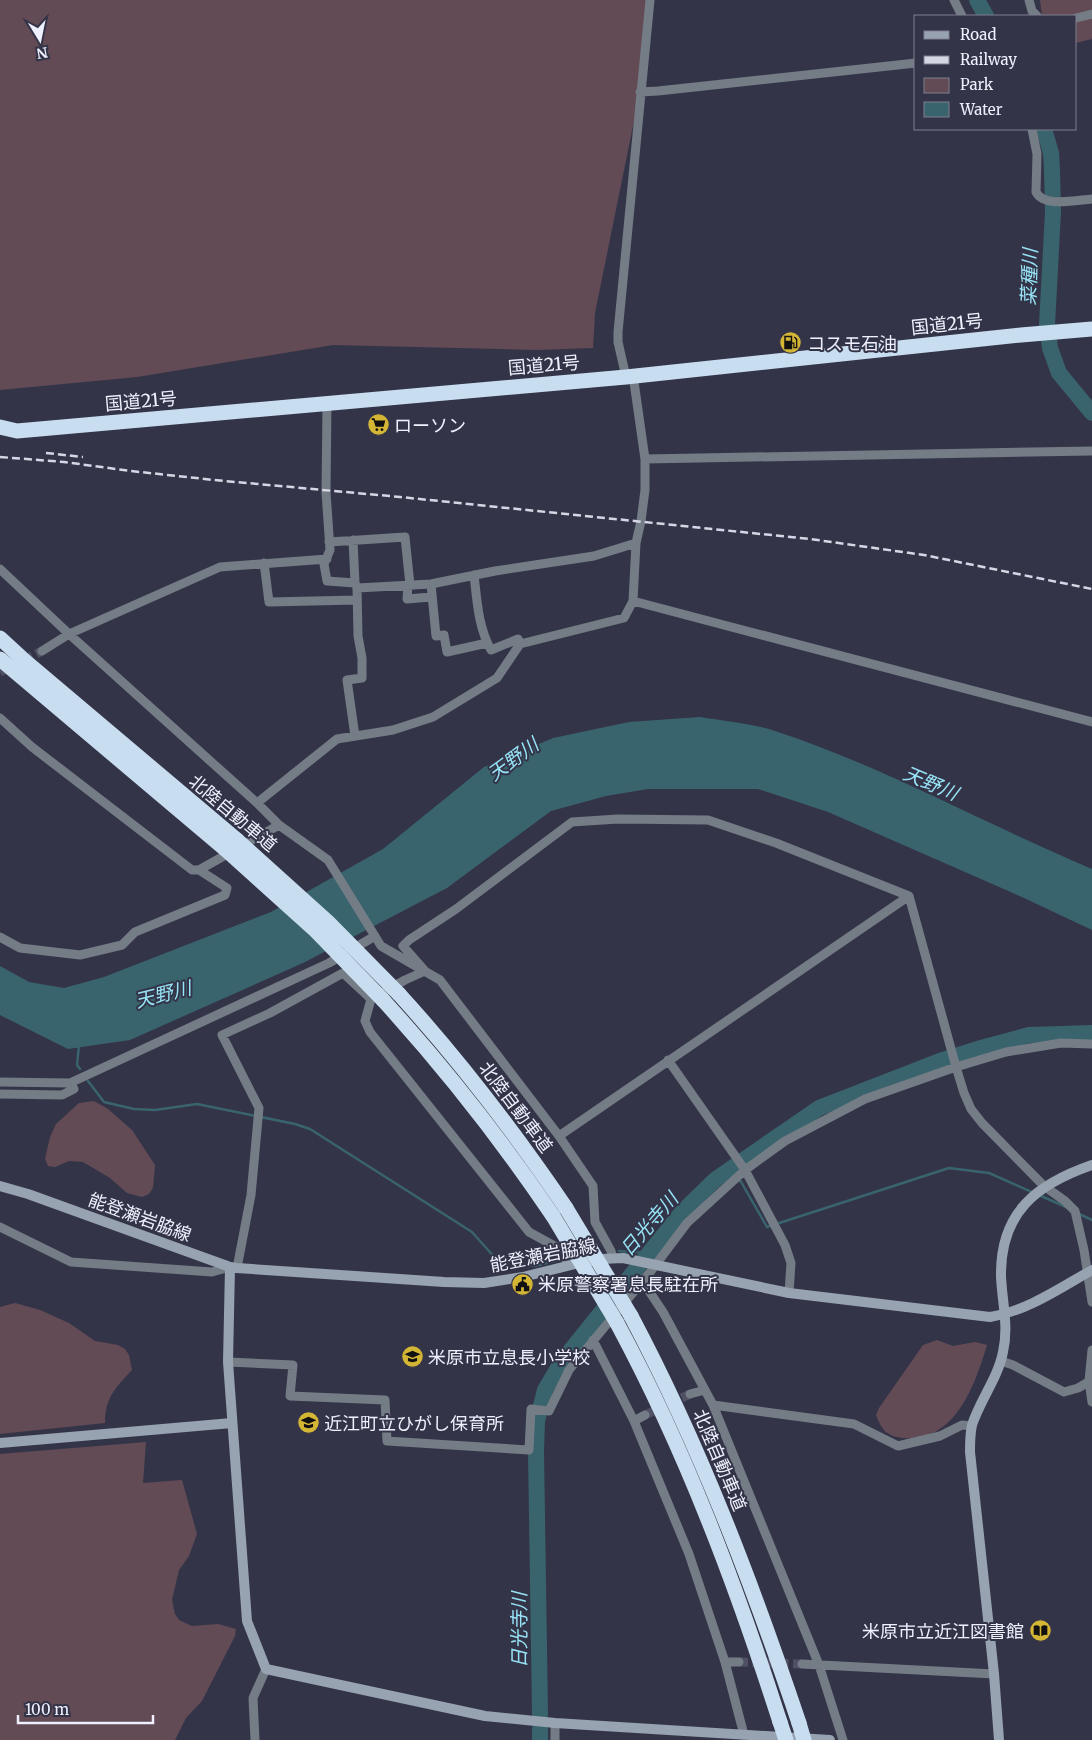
<svg xmlns="http://www.w3.org/2000/svg" width="1092" height="1740" viewBox="0 0 1092 1740" font-family="Merriweather,'Noto Sans JP',serif">
  <style>
    .green { fill: #624b55 }
    .water { fill: #39646d }
    .lines { fill: none; stroke-linecap: round; stroke-linejoin: round }
    .stream { stroke: #39646d; stroke-width: 2.5 }
    .river { stroke: #39646d; stroke-width: 16 }
    .street-tunnel { stroke: #505064; stroke-width: 9; stroke-dasharray: 9 4.5; stroke-linecap: butt }
    .street { stroke: #747c85; stroke-width: 9 }
    .secondary { stroke: #97a3b1; stroke-width: 10 }
    .highway { stroke: #c9ddf1; stroke-width: 15 }
    .rail { stroke: #d6d7e5; stroke-width: 2.5; stroke-dasharray: 8 4; stroke-linecap: butt }
    .highway-bridge { stroke: #c9ddf1; stroke-width: 15 }
    .labels { text-anchor: middle; dominant-baseline: central; stroke-width: 4; stroke-linejoin: round; paint-order: stroke }
    .street-label { font-size: 18px; fill: #eff0fd; stroke: #343449 }
    .poi-label { font-size: 18px; fill: #eff0fd; stroke: #343449; text-anchor: start }
    .water-label { font-size: 19px; font-style: italic; fill: #97e4f6; stroke: #343449 }
  </style>
  <rect width="100%" height="100%" fill="#343449"/>
  <path class="green" d="M0,0H650L649,47L595,313L593,348L537,350L333,345L137,377L0,390Z
    M1040,0H1092V39L1076,43V16H1042Z
    M94,1101L108,1109L132,1130L155,1165L153,1188L149,1194L142,1197L127,1193L110,1178L83,1162L69,1161L55,1167L48,1166L45,1159L50,1137L56,1124L79,1103Z
    M15,1303L40,1310L69,1323L95,1341L118,1345L125,1349L129,1355L132,1370C115,1388 105,1398 105,1423L0,1434V1307Z
    M937,1340L953,1346L975,1342L987,1345C975,1385 955,1443 903,1438C886,1436 882,1430 876,1415L879,1408L923,1345Z
    M146,1442L143,1483L182,1480L197,1534L189,1556L179,1570L172,1600L175,1614L179,1620L192,1626L218,1624L236,1629L235,1636L202,1701L186,1718L175,1740H0V1454Z"/>
  <path class="water" d="M700,717C724,721 756,724 778,732C887,768 987,825 1092,869V930L1024,898L828,812L758,789H648L606,796L551,811L447,888L303,963L130,1040L68,1049L0,1015V966L29,982L64,988L104,977L271,912L383,849L484,767L553,738L629,722Z"/>
  <g class="lines">
    <path class="stream" d="M79,1045L77,1065L80,1069
      M88,1081L104,1102L134,1109L155,1110L197,1104L295,1124L310,1129L472,1232L496,1259L535,1266L563,1259
      M739,1181L740,1180L767,1227L949,1168L989,1173L1034,1193
      M1039,1195L1068,1208
      M1077,1213L1092,1220
      M619,1251L660,1254"/>
    <path class="river" d="M977,0L986,16
      M1044,129L1051,153L1052,170L1053,212L1047,325L1050,348L1059,373L1092,413
      M540,1714L536,1451L537,1421L545,1390L562,1361L683,1211L716,1179L819,1108L940,1061L981,1048L1029,1035L1092,1033
      M540,1730V1740"/>
    <path class="street-tunnel" d="M0,672L42,651
      M645,1415L690,1394
      M739,1662L802,1664"/>
    <path class="street" d="M954,0L962,16
      M1029,0L1032,11L1037,16
      M1076,18L1092,14
      M640,92L658,91L916,63
      M1032,129L1037,154L1036,192C1044,208 1077,200 1092,199
      M626,377L618,342V332L650,0
      M327,403L326,492L330,550L324,564L327,581L355,583L357,588L431,584L495,571L594,556L636,543
      M645,459L1092,451
      M353,540L355,583
      M329,542L405,537L410,585
      M264,563L269,602L357,600
      M0,569L69,634L257,803L279,825
      M474,575C477,600 478,627 491,650L518,639L520,644
      M431,584L436,636L444,635L447,652L487,643
      M408,586L407,599L431,597
      M633,601L1092,722
      M42,651L69,634L220,567L327,559
      M0,718L32,747L192,870H199
      M355,736L347,680L362,678V658L358,636L357,588
      M257,803L337,739L393,730L433,717L497,678L520,644L624,618L633,601L636,543L641,521L645,490V459L633,375
      M0,937L20,948L80,955L122,945L135,932L225,895L227,888L199,870L279,825L328,860L381,946L440,980L559,1136L593,1186L595,1222L611,1251L613,1258
      M668,1060L745,1170L785,1245L791,1263L789,1293
      M0,1082L70,1083L329,963L375,936
      M0,1094L62,1095L74,1089L70,1083
      M559,1136L909,896
      M0,1227L71,1262L212,1272L230,1267
      M569,1265L560,1249L529,1232L370,1032L365,1021L371,999L405,980L425,971L403,946L409,940L456,909L572,822L618,819L708,820L776,843L909,896L956,1067L964,1093L971,1109L982,1123L1044,1186L1065,1201L1075,1211L1084,1250L1092,1302
      M237,1268L251,1195L259,1108L222,1035L270,1013L343,973L371,999
      M643,1282L663,1312L713,1405L819,1665L843,1740
      M593,1340L634,1421L689,1554L725,1662L744,1735
      M1092,1350L1089,1381L1092,1402
      M1001,1361L1013,1365L1064,1392L1078,1388L1092,1380
      M228,1362L293,1365L290,1396L385,1400L387,1441L529,1450L531,1409L549,1411L569,1370L651,1271L687,1223L745,1170L785,1141L865,1099L956,1067L1006,1052L1061,1043L1092,1044
      M690,1394L705,1390
      M713,1405L854,1424L898,1446L940,1436L962,1425L972,1426
      M634,1421L645,1415
      M725,1662H739
      M802,1664L994,1674
      M555,1723V1740
      M255,1740L253,1698L266,1669"/>
    <path class="secondary" d="M0,1186L28,1194L230,1267L237,1268L444,1282L484,1283L523,1277L583,1262L601,1259L623,1258L789,1293L990,1317C1027,1311 1060,1288 1092,1270
      M230,1267L228,1362L247,1621L266,1669L485,1716L555,1723L830,1740
      M0,1443L232,1423
      M999,1740L994,1674L970,1452C970,1443 970,1434 972,1425C980,1400 998,1378 1003,1352C1009,1326 1002,1302 1001,1276C1000,1212 1037,1184 1092,1165"/>
    <path class="highway" d="M0,427L17,431L626,377L1021,335L1092,329
      M0,638L25,661L237,840
      M0,659L225,849
      M399,994C460,1061 515,1133 566,1208
      M383,1000C445,1068 501,1139 553,1216
      M631,1316C700,1446 752,1583 799,1723
      M617,1323C686,1451 736,1585 780,1722"/>
    <path class="rail" d="M46,453L83,457
      M0,457L64,462L131,471L214,480L400,497L810,539L924,555L1092,589"/>
    <path class="highway-bridge" d="M237,840L328,922L399,994
      M225,849L316,931L383,1000
      M566,1208L631,1316
      M553,1216L617,1323
      M780,1722L786,1740
      M799,1723L804,1740"/>
  </g>
  <defs>
    <symbol id="fuel-disc" viewBox="-11 -11 22 22"><circle r="9.5" fill="#d4b635" stroke="#343449"/><path d="M-5.5-6h7V0h2V4h1.3V-2.5L3-4.5l.8-.8L6-3V5H2.5V1h-1V6h-7ZM-4.2-4.7v3.2H.2V-4.7Z" fill="#111"/></symbol>
    <symbol id="supermarket-disc" viewBox="-11 -11 22 22"><circle r="9.5" fill="#d4b635" stroke="#343449"/><path d="M-6-5.5h2.5l.6 2H6L4.5 2H-2.5L-4.4-4H-6ZM-1.5 3.2a1.3 1.3 0 1 0 .1 0ZM3 3.2a1.3 1.3 0 1 0 .1 0Z" fill="#111"/></symbol>
    <symbol id="civic-disc" viewBox="-11 -11 22 22"><circle r="9.5" fill="#d4b635" stroke="#343449"/><path d="M-.6-6.5H3V-4.5H.6V-3L4-1V1h2V6H-6V1h2V-1L-.6-3ZM-1.2 2.5V6h2.4V2.5Z" fill="#111"/></symbol>
    <symbol id="school-disc" viewBox="-11 -11 22 22"><circle r="9.5" fill="#d4b635" stroke="#343449"/><path d="M0-5L7-2L0 1L-7-2ZM-4 1L0 2.5L4 1V4Q0 6-4 4Z" fill="#111"/></symbol>
    <symbol id="library-disc" viewBox="-11 -11 22 22"><circle r="9.5" fill="#d4b635" stroke="#343449"/><path d="M-6-4Q-3-5.5-.7-3.5V5Q-3 3-6 4ZM6-4Q3-5.5 .7-3.5V5Q3 3 6 4Z" fill="#111"/></symbol>
  </defs>
  <g fill-rule="evenodd">
    <use href="#fuel-disc" x="778" y="330" width="25" height="25"/>
    <use href="#supermarket-disc" x="366" y="412" width="25" height="25"/>
    <use href="#civic-disc" x="510" y="1272" width="25" height="25"/>
    <use href="#school-disc" x="400" y="1344" width="25" height="25"/>
    <use href="#school-disc" x="296" y="1410" width="25" height="25"/>
    <use href="#library-disc" x="1028" y="1618" width="25" height="25"/>
  </g>
  <g class="labels">
    <g class="street-label">
      <text transform="translate(947 324) rotate(-6)">国道21号</text>
      <text transform="translate(544 365) rotate(-5)">国道21号</text>
      <text transform="translate(141 401) rotate(-5)">国道21号</text>
      <text transform="translate(233 813) rotate(40)">北陸自動車道</text>
      <text transform="translate(516 1107) rotate(53)">北陸自動車道</text>
      <text transform="translate(140 1217) rotate(20)">能登瀬岩脇線</text>
      <text transform="translate(543 1255) rotate(-11)">能登瀬岩脇線</text>
      <text transform="translate(720 1460) rotate(67)">北陸自動車道</text>
    </g>
    <g class="poi-label">
      <text x="807" y="343">コスモ石油</text>
      <text x="394" y="425">ローソン</text>
      <text x="538" y="1284">米原警察署息長駐在所</text>
      <text x="428" y="1357">米原市立息長小学校</text>
      <text x="324" y="1423">近江町立ひがし保育所</text>
      <text x="1024" y="1631" text-anchor="end">米原市立近江図書館</text>
    </g>
    <g class="water-label">
      <text transform="translate(1029 277) rotate(-88)">菜種川</text>
      <text transform="translate(513 759) rotate(-36)">天野川</text>
      <text transform="translate(931 783) rotate(23)">天野川</text>
      <text transform="translate(163 994) rotate(-14)">天野川</text>
      <text transform="translate(649 1224) rotate(-49)">日光寺川</text>
      <text transform="translate(519 1630) rotate(-90)">日光寺川</text>
    </g>
  </g>
  <rect x="914" y="15" width="162" height="115" fill="#343449" stroke="#7f7f91"/>
  <rect x="924" y="31" width="25" height="8" fill="#97a3b1" stroke="#7f7f91"/>
  <text x="960" y="40" font-size="15" fill="#eff0fd">Road</text>
  <rect x="924" y="56" width="25" height="8" fill="#d6d7e5" stroke="#7f7f91"/>
  <text x="960" y="65" font-size="15" fill="#eff0fd">Railway</text>
  <rect x="924" y="78" width="25" height="15" fill="#624b55" stroke="#7f7f91"/>
  <text x="960" y="90" font-size="15" fill="#eff0fd">Park</text>
  <rect x="924" y="102" width="25" height="15" fill="#39646d" stroke="#7f7f91"/>
  <text x="960" y="115" font-size="15" fill="#eff0fd">Water</text>
  <g transform="translate(40 40) rotate(170)" stroke="#343449" stroke-width="4" paint-order="stroke">
  <path d="M0-4L9 19L0 12L-9 19Z" fill="#eff0fd"/>
  <text y="-8" font-size="14" font-weight="bold" text-anchor="middle" fill="#eff0fd">N</text>
  </g>
  <path d="M18 1715v8h135v-8" fill="none" stroke="#eff0fd" stroke-width="2.5"/>
  <text x="25" y="1715" font-size="15" fill="#eff0fd" stroke="#343449" stroke-width="4" paint-order="stroke">100 m</text>
</svg>
